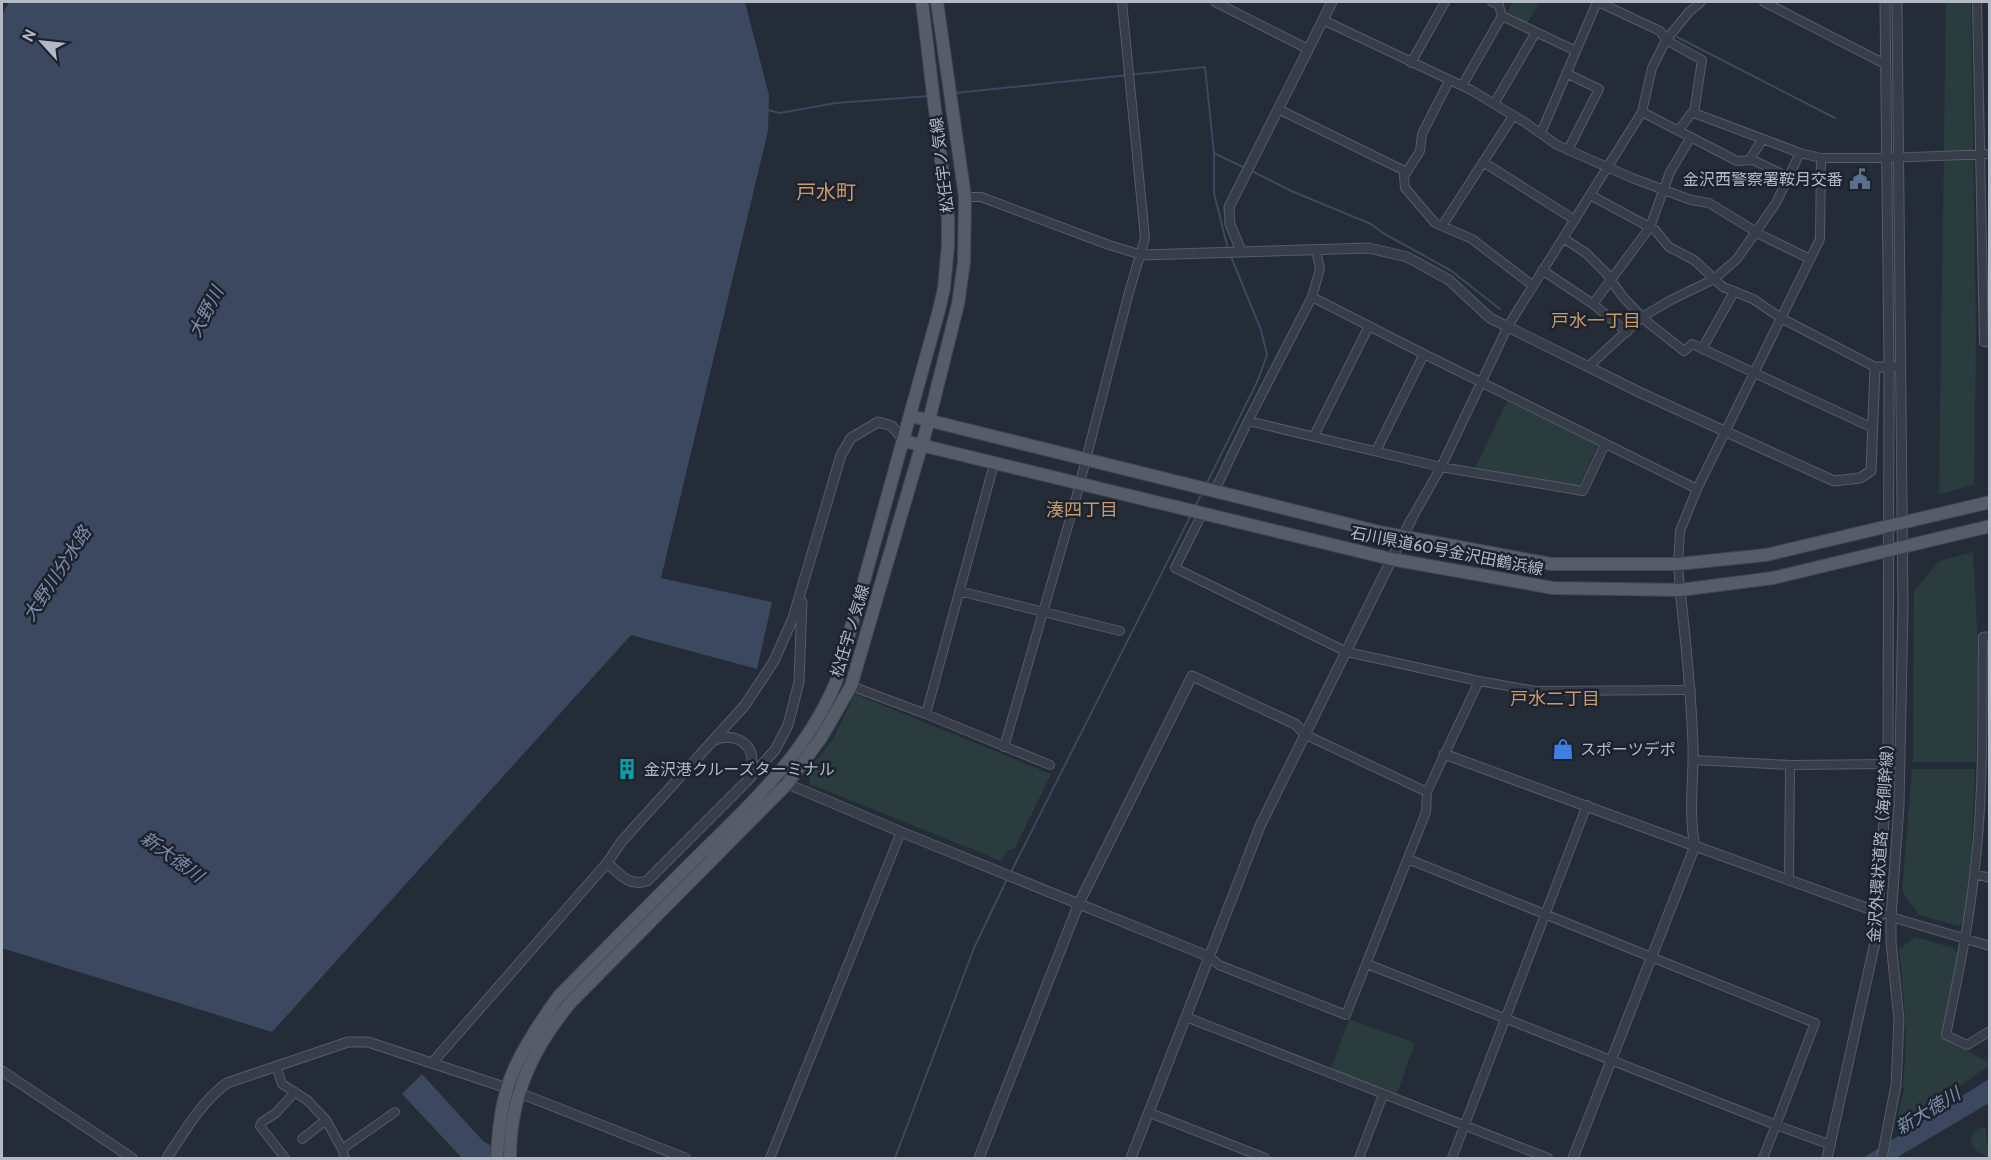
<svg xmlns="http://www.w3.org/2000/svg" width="1991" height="1160" viewBox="0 0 1991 1160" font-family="Cabin,'Noto Sans JP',sans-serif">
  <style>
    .green { fill: #2a3c3e }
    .water { fill: #3b4860 }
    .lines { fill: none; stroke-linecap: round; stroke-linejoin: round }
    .stream { stroke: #3b4860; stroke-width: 2 }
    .minor-casing { stroke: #565c67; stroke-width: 10 }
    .tertiary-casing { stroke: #565c67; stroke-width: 11 }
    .primary-casing { stroke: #414752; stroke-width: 14 }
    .minor { stroke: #383e49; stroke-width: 8 }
    .tertiary { stroke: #383e49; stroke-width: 9 }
    .primary { stroke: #565d69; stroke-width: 12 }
    .labels { text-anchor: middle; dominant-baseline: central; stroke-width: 5; stroke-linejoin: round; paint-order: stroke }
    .street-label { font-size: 16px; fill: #b3b9c5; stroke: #1d232e }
    .poi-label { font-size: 16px; fill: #b3b9c5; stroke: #1d232e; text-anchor: start }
    .water-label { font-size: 18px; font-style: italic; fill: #7d8eaa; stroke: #1d232e }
    .neighbourhood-label { font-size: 18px; fill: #c99a6a; stroke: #1d232e }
    .quarter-label { font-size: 20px; fill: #c99a6a; stroke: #1d232e }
  </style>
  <rect width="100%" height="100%" fill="#242c38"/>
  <path class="green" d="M1513,2H1531L1538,5L1527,24L1505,15Z
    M1946,2H1971L1976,338L1974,485L1939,494Z
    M1507,401L1598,444L1580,484L1575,486L1475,468Z
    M1973,552L1978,647L1976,762H1913L1914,591L1939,561Z
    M855,694L1051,774L1015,848L1007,851L1001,861L810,784L808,771L833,739Z
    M1912,769H1975L1971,859L1964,922L1959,926L1919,915L1902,891Z
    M1916,937L1953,948L1958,953L1942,1038L1986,1061L1989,1065L1944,1098L1897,1120L1904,1088L1902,1086C1910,1041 1903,994 1899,949Z
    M1349,1019L1415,1043L1397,1093L1331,1069Z
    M1980,1127L1986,1128C1985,1138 1990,1147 1989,1158C1973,1149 1962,1143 1980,1127Z"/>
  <path class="water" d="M9,2H745L769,95L768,131L661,578L772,602L757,669L631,635L272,1032L2,948V15Z
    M422,1074L484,1142L517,1158H462L402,1094Z
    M1989,1079V1103L1896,1158H1863Z"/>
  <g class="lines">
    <path class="stream" d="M1677,37L1835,118
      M955,93L1205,67L1214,153V193L1228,249
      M768,110L780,113L836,103L929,96
      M1214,153L1247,169
      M1252,171L1289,190L1371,224L1383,233L1450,270L1500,309
      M1206,485L1257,382L1267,355L1261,330L1230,254
      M1195,507L1202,493
      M1010,874L1191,515
      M895,1158L974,948L1007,879"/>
    <defs>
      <path id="minor" d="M1215,2L1308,49
        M1492,2L1499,5L1502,16L1576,51
        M1598,2L1660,31L1666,40L1702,60L1694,113L1800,153L1821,158H1886L1990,154
        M1764,2L1885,64
        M1977,2L1984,342H1990
        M1323,20L1471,90L1526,123L1557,145L1632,178L1691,200L1709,203L1763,236L1810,259
        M1411,63L1445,2
        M1566,73L1599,89L1568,150
        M1449,81L1422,134L1420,151L1404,176L1405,188L1435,223L1472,239L1532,285
        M1462,86L1502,16
        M1494,104L1536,32
        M1278,109L1407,172
        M1642,112L1737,161L1753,160L1788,177
        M1678,131L1694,110
        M1541,133L1597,2
        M1821,158L1820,239L1781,318L1875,367
        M1749,160L1763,139
        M1483,162L1575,220
        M1590,195L1655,230L1669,247L1694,260L1723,287L1753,299L1781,318L1697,489L1680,531L1678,564L1680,590
        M965,197H981L1109,245L1142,255
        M1442,226L1513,116
        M1563,238L1586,253L1605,272L1623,297L1646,321L1684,351L1692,344L1873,428
        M1316,250L1320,269L1312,297L1248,421L1441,467L1583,491L1605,444
        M1542,270L1593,304L1627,332
        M1312,297L1424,354L1697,489
        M1593,304L1650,227L1670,172L1691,137
        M1702,349L1734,292
        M1589,366L1642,317L1671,300L1714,279L1737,259L1776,203L1800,153
        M1314,436L1369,326
        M1376,451L1424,354
        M1215,490L1248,421
        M1202,514L1175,568L1347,652L1479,681L1536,691L1691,690
        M1411,520L1441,467L1508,326L1642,112L1652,68L1666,40L1689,12L1701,2
        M959,591L1120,631
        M1990,636L1983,637C1982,717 1984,798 1974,876C1968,930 1957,982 1946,1035L1967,1045L1990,1031
        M851,686L926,714L1050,765
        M926,714L994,464
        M1306,735L1427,792
        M1004,747L1076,498L1128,296L1145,238L1122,2
        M1693,760L1790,765L1888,764
        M1408,859L1815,1023L1776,1125L1831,1145
        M1975,874L1990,878
        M1789,881L1790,765
        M1891,917L1990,946
        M1210,957L1219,965L1346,1015L1426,812L1427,792L1479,681
        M1367,964L1776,1125L1763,1158
        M1186,1017L1548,1158
        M276,1066L282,1084L307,1100L326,1120L342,1149L345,1158
        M1150,1113L1265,1158
        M302,1139L326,1120
        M342,1149L395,1112
        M285,1158L260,1126L262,1122L276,1113L295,1092
        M770,1158L901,832
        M1359,1158L1383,1095
        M1452,1158L1587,805"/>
      <path id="tertiary" d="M1241,251L1230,224L1229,207L1332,2
        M1142,255L1369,248L1407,257L1449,280L1490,318L1641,393L1834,481L1860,478L1871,471L1875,367H1894
        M1680,590C1686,642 1691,693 1693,745C1694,779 1688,812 1695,846L1883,914
        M715,740C731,733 751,740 752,760C752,765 749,773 748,779
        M1444,754L1695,846L1573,1158
        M776,779L901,832L1210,957
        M607,863C620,874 629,887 647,881L747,781L775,750L788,725L799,682L802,602
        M432,1063L607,863L622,841L745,705L774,661L793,618L841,455L851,438L878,422L892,426L904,441
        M2,1071L132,1158
        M167,1158C184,1132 201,1102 227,1083L348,1042H368L507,1088L685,1158
        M979,1158L1079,903L1192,676L1295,724L1306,735
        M1131,1158L1260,826L1411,520
        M1827,1158L1876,938L1888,764L1889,367L1885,2
        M1882,1158L1896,1085L1899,1020L1891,942V917L1899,805L1903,608L1897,2"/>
      <path id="primary" d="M911,416L1384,533L1551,564H1678L1766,555L1990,502
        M904,441L1391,559L1553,588L1680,590L1773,578L1990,526
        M497,1158C498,1136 500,1111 507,1089C515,1059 540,1022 559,996C603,951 647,907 691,863C748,806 804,758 836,682L939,310L944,288L948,245V218L922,2
        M510,1158C510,1096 532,1049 571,1002L787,784L821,738L851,686L929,420L958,304L964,262L965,197L937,2"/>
    </defs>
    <use href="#minor" class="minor-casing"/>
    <use href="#tertiary" class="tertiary-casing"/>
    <use href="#primary" class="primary-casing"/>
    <use href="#minor" class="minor"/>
    <use href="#tertiary" class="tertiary"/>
    <use href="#primary" class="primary"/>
  </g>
  <defs>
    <symbol id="civic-bare" viewBox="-9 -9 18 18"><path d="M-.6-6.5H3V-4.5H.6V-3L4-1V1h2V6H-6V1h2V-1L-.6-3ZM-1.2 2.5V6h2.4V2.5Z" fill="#5c6f8a" stroke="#1d232e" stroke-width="2.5" paint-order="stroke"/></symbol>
    <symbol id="shop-bare" viewBox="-9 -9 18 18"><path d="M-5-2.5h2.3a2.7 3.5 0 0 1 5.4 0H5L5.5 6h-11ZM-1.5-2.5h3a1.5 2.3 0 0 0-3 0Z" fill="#3f7fe0" stroke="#1d232e" stroke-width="2.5" paint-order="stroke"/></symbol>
    <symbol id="building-bare" viewBox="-9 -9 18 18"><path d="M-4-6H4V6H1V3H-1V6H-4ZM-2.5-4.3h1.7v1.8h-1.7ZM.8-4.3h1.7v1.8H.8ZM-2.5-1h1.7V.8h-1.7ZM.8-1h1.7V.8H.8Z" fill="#0f9aa8" stroke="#1d232e" stroke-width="2.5" paint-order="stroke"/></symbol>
  </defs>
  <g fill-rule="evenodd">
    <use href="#civic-bare" x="1845" y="164" width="30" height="30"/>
    <use href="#shop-bare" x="1548" y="734" width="30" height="30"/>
    <use href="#building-bare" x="612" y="754" width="30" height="30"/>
  </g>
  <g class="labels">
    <g class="street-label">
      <text transform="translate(942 165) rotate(-97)">松任宇ノ気線</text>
      <text transform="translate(1447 551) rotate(11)">石川県道60号金沢田鶴浜線</text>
      <text transform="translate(850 631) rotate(-73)">松任宇ノ気線</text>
      <text transform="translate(1881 839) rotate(-86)">金沢外環状道路（海側幹線）</text>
    </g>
    <g class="poi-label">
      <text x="1843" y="179" text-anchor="end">金沢西警察署鞍月交番</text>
      <text x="1580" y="749">スポーツデポ</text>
      <text x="644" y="769">金沢港クルーズターミナル</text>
    </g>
    <g class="water-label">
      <text transform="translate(206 312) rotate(-63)">大野川</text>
      <text transform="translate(57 574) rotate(-57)">大野川分水路</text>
      <text transform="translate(172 857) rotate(36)">新大徳川</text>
      <text transform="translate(1928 1111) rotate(-31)">新大徳川</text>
    </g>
    <g class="neighbourhood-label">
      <text x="1596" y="321">戸水一丁目</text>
      <text x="1082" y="510">湊四丁目</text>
      <text x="1555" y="699">戸水二丁目</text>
    </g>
    <g class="quarter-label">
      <text x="826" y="192">戸水町</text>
    </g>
  </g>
  <rect width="1991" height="1160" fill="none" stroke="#b3b9c5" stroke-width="6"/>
  <g transform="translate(42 42) rotate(297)" stroke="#1d232e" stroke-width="4.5" paint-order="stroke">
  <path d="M0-4.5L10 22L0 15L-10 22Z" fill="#b3b9c5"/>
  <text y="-9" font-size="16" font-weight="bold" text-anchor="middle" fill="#b3b9c5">N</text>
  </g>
</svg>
